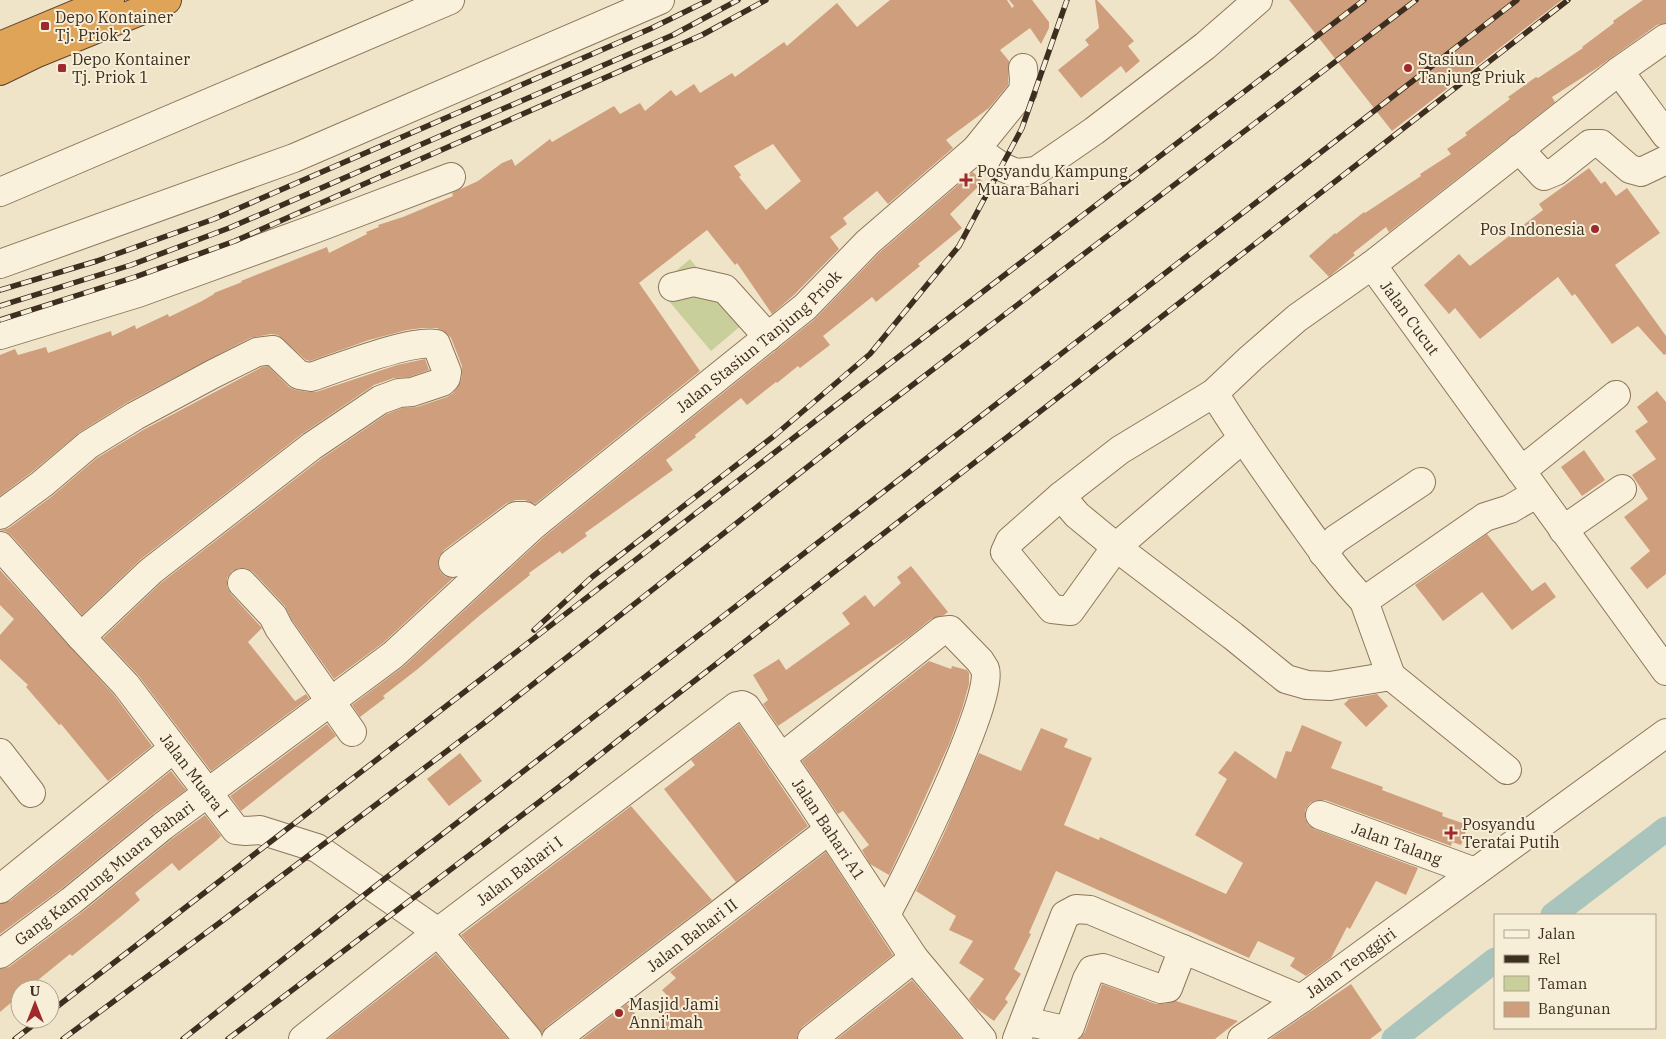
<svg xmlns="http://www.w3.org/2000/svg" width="1666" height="1039" viewBox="0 0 1666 1039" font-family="'IBM Plex Serif',serif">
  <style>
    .green { fill: #c9cf9b }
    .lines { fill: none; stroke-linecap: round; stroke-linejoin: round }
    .canal { stroke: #a9c4bc; stroke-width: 25 }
    .building { fill: #cf9f7d; fill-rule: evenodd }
    .minor-casing { stroke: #8d765c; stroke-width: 30 }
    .highway-casing { stroke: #5b4430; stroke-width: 30 }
    .minor { stroke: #faf1dc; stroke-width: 28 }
    .highway { stroke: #e0a458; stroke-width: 28 }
    .rail-casing { stroke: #3d2e20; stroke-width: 5.5 }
    .rail { stroke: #f7eed8; stroke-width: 4; stroke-dasharray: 11; stroke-linecap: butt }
    .poi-dot { fill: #9e2a2b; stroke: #f7eed8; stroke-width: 2 }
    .labels { text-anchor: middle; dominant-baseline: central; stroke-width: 4; stroke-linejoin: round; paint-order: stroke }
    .poi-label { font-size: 16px; fill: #3d2e20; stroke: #f7eed8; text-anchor: start }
    .street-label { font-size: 16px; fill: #3d2e20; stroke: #f7eed8 }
  </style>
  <rect width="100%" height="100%" fill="#f0e4c8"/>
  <path class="green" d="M690,259L743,324L711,351L657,287Z"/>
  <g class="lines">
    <path class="canal" d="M1553,915L1666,829
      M1394,1039L1495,960"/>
  </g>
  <path class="building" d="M890,0H1007L1012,8L1014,6L1009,0H1032L1049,22V28L1041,44L1030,28L1000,50L1009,61L1008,85L989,108L946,140L953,148L888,204L877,191L843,218L847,224L830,237L839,249L794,295L772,314L737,263L735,265L707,230L639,283L700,371L535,504L525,500H516L507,503L444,550L439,557L438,565L441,573L446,577L453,578L383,643L334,679L292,620L285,606L253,572L246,568H239L232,571L227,578V587L231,594L262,628L248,642L295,701L306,694L309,698L211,771L138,675L103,638L161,583L321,459L387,414L402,408L417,407L447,397L453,393L461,381L462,374V366L451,338L445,332L437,328H422L407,330L369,340L310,361L306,360L278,335L271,334L250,338L128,402L80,432L32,472L0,496V355L15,349L18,355L46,347L48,353L111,331L112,336L135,325L136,329L168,314L169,317L202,301L214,294V293L242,282L241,281L327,247L329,253L367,234L366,232L379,227L378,225L403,217L453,196L452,193L478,181L502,163L512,159L515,166L550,139L552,142L614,106L620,114L640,103L645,111L671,90L676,96L694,84L700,93L732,73L735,77L784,42L787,46L837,3L857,27ZM773,144L801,181L766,210L739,177L741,175L734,166Z
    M1095,0H1097L1134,41L1128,46L1140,61L1126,73L1121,66L1081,98L1058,70L1089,45L1085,40L1099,28Z
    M1289,0H1562L1392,131Z
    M1643,0H1666V23L1657,25L1597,68L1552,97L1555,102L1389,232L1386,227L1353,253L1355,255L1329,277L1309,256L1335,233L1336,234L1364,212L1365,213L1421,176L1420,174L1451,154L1447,149L1467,135L1465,133L1510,99L1508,97L1536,77L1538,78L1583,48L1582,47L1614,23L1613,21Z
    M1589,168L1601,184L1605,181L1616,196L1627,188L1660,233L1615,265L1666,336V354L1664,355L1638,326L1612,344L1575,294L1572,296L1558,277L1480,339L1455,308L1449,314L1424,285L1459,254L1470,266L1543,210L1539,204Z
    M973,172L983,182L950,214L962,228L918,264L920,266L876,302L872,297L823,336L830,345L800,368L798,366L777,383L776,382L747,405L741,398L695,435L696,437L666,460L673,470L585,533L587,536L562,554L560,551L529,573L530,575L479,616L419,668L383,696L385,698L360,717L352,705L404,666L545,536L815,319L879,253Z
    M425,359L429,370L409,377L394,378L374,385L302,434L141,559L82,615L12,536L5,531H0L9,528L51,497L97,458L143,430L262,367L268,366L289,387L296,390L309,392H316L397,365Z
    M1657,391L1666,402V574L1647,589L1630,568L1650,551L1624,517L1648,499L1632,475L1656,459L1635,431L1648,422L1637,407Z
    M1584,450L1605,480L1582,496L1561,467Z
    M1487,534L1532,591L1545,582L1556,597L1512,630L1482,592L1443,621L1415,585Z
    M911,566L948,612L944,615L931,619L910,636L778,726L763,704L768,700L753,675L779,659L786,670L850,624L842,613L865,595L874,607L901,583L897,577Z
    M0,570L114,695L152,746L108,781L61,724L59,725L26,687L28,685L0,659V635L14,619L0,605Z
    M929,661L951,669L952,666L967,670L969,673V684L962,709L949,744L914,822L889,875L870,864L862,850L869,845L843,811L838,814L802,761Z
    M1377,694L1388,706L1366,727L1344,704L1349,699Z
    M327,724L336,736L241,811L230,796Z
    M739,724L808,826L736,882L664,789L695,765L691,760Z
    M1302,725L1342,742L1331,768L1383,787L1382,790L1443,813L1442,816L1468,825L1461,845L1452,842L1451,846L1325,800H1317L1310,803L1305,810V818L1308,825L1314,829L1418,868L1406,895L1376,881L1350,929L1347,927L1331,958L1306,976L1290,966L1295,958L1258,941L1249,958L1056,871L1029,933L1031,934L1014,969L1021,974L1005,999L1008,1002L994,1021L976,1008L969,999L984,979L959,963L973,941L949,930L956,916L916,891L943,836L979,753L1021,771L1041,728L1068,739L1064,747L1092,758L1064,825L1099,840L1100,837L1226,894L1243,863L1195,835L1227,779L1218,773L1235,751L1276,779L1286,751L1291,752Z
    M460,753L482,781L449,806L427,779Z
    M171,771L186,790L153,814L61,889L0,934V904L10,901Z
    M631,806L712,900L546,1027L542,1033L461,935Z
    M205,815L221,836L216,841L179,871L172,863L135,893L140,900L119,918L72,956L70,954L27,989H20V995L0,1012V969L9,967L80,914L173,838Z
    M826,852L893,955L802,1027L798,1033L797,1039H582L627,1004L647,1028L675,1004L662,990L676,978L670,972Z
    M436,954L508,1039H328Z
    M912,980L962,1039H837Z
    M1102,984L1156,1004H1163L1176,1001L1238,1021L1215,1039H1079L1085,1032Z
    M1351,984L1382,1030L1370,1039H1270Z"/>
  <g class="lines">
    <defs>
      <g id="minor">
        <path d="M1619,71L1666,135"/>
        <path d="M976,149L1002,167L1016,173L1036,171L1094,131L1205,46L1258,0"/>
        <path d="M1519,149L1544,176L1556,171L1590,144H1601L1630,169L1641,172L1666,160"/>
        <path d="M0,192L450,0"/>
        <path d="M0,264L294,158L660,0"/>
        <path id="s1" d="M1372,265L1666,671"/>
        <path d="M673,287L694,282L725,289L768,337"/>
        <path d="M0,335L138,293L314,229L451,177"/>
        <path d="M1214,393C1239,434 1266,472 1293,510C1316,542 1337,573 1364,601L1485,517L1510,509L1536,494"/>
        <path d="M1242,439L1116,547L1070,611L1052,609L1005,552L1010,541L1061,496L1120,450L1214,393L1251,358L1297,318L1372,265L1619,71L1666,38"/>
        <path d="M1521,471L1616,395"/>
        <path d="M1061,496L1077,515L1116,547L1233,636L1286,679L1307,685L1330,686L1391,676L1507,770"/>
        <path d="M0,515L42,484L88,445L135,416L213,374L257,352L273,350L299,375L311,377C338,368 411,339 436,344L447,372L446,378L442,382L412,392L399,393L380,400L312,446L151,571L81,637"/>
        <path d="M1563,530L1622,489"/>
        <path id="s2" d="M0,546L81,637L126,685L236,830L246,831L260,830L317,848L438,932L528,1039"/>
        <path d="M1323,553L1336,539L1421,482"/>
        <path d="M453,563L516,516H525L535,524"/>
        <path d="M242,583L273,616L279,628L352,732"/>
        <path d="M1364,601L1391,676"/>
        <path id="s3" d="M742,705L746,707L757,723L806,794L914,958L982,1039"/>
        <path d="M0,753L31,793"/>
        <path d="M781,758L941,631L950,630L980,661L985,669C996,696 905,881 886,914"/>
        <path id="s4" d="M1320,815L1475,872"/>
        <path d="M0,889L173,749"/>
        <path id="s5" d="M0,954L71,901L163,826L393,655L535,524L805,307L868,242L976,149L1023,91L1024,80L1023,68"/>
        <path d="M1025,1021L1064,1030L1070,1027L1087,979L1092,970L1103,968L1161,989L1168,988L1183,949"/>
        <path id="s6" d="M303,1039L438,932L737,706"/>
        <path id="s7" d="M556,1039L829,830"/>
        <path d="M812,1039L914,958"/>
        <path id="s8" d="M1017,1039L1065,915L1076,909L1090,910L1301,999L1666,733"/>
        <path d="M1242,1039L1301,999"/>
      </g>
      <path id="highway" d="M0,46L110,0
        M0,71L37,53L167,0"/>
    </defs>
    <use href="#minor" class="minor-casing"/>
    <use href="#highway" class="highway-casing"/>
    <use href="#minor" class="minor"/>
    <use href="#highway" class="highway"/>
    <defs>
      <path id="rail" d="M0,290L97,261L214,219L652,28L709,0
        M0,306L131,265L229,228L673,35L738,0
        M0,320L135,277L235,241L702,35L766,0
        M534,630L592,577L774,436L870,354L959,246L1022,128L1067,0
        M50,1012L989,287L1364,0
        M15,1039L41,1019
        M63,1039L222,921L484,723L872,416L1416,0
        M183,1039L373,888L1517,0
        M228,1039L572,777L625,735L1568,0"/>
    </defs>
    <use href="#rail" class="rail-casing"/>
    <use href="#rail" class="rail"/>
  </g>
  <g class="poi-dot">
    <rect x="40" y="21" width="10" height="10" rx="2.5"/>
    <rect x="57" y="63" width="10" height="10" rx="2.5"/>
    <circle cx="1408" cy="68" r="5"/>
    <path d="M963.5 172.5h5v5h5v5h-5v5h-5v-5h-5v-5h5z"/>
    <circle cx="1595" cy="229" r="5"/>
    <path d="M1448.5 825.5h5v5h5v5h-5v5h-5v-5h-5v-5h5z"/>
    <circle cx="619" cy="1013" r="5"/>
  </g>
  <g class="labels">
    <g class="poi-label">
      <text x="55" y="17">Depo Kontainer<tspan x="55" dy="18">Tj. Priok 2</tspan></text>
      <text x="72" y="59">Depo Kontainer<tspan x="72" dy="18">Tj. Priok 1</tspan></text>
      <text x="1418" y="59">Stasiun<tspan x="1418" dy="18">Tanjung Priuk</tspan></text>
      <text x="977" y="171">Posyandu Kampung<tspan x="977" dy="18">Muara Bahari</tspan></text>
      <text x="1585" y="229" text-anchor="end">Pos Indonesia</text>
      <text x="1462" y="824">Posyandu<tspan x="1462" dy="18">Teratai Putih</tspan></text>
      <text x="629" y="1004">Masjid Jami<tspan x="629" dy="18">Anni'mah</tspan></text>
    </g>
    <g class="street-label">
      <text stroke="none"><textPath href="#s1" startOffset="65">Jalan Cucut</textPath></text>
      <text stroke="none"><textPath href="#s5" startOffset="976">Jalan Stasiun Tanjung Priok</textPath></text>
      <text stroke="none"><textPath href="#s2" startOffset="301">Jalan Muara I</textPath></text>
      <text stroke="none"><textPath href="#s3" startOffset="152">Jalan Bahari A1</textPath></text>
      <text stroke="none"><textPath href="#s4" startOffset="82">Jalan Talang</textPath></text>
      <text stroke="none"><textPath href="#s6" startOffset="274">Jalan Bahari I</textPath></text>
      <text stroke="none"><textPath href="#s5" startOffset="132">Gang Kampung Muara Bahari</textPath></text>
      <text stroke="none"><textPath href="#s7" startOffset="171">Jalan Bahari II</textPath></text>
      <text stroke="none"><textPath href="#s8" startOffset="450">Jalan Tenggiri</textPath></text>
    </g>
  </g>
  <rect x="1494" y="914" width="162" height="115" fill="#f7eed8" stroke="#ada18e"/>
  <rect x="1504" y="930" width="25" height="8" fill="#faf1dc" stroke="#ada18e"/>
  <text x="1538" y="939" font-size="15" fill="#3d2e20">Jalan</text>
  <rect x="1504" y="955" width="25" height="8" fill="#3d2e20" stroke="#ada18e"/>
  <text x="1538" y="964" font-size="15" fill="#3d2e20">Rel</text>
  <rect x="1504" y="976" width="25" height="15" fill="#c9cf9b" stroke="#ada18e"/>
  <text x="1538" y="989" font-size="15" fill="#3d2e20">Taman</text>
  <rect x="1504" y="1002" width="25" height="15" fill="#cf9f7d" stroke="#ada18e"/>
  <text x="1538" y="1014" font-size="15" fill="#3d2e20">Bangunan</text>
  <g transform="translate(35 1004)"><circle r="24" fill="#f7eed8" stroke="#ada18e"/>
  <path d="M0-4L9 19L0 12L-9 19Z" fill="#9e2a2b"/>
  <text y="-8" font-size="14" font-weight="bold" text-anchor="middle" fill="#3d2e20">U</text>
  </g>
</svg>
